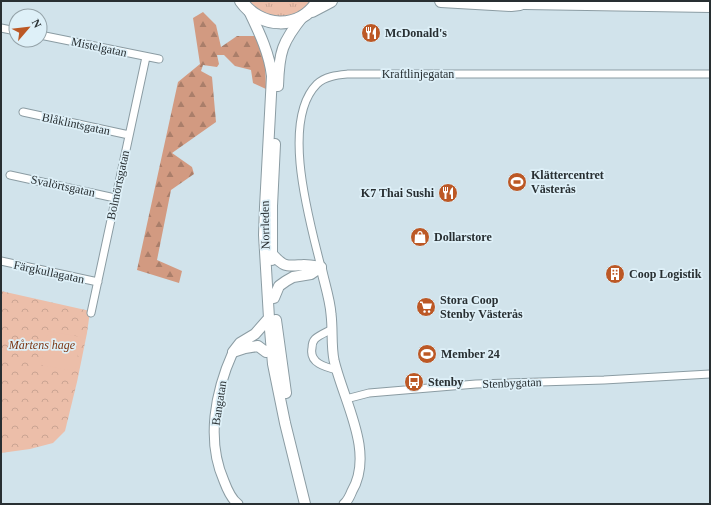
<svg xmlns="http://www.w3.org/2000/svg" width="711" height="505" viewBox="0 0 711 505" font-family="Georgia,serif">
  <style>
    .grass { fill: url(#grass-tufts) }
    .forest { fill: url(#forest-firs) }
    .park { fill: url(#park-crowns) }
    .pitch { fill: #ecbea9 }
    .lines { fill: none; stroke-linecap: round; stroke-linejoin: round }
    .minor-casing { stroke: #8b9ca3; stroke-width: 9 }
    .tertiary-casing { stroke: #8b9ca3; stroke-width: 11 }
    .secondary-casing { stroke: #8b9ca3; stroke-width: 12 }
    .trunk-casing { stroke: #8b9ca3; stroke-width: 14 }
    .minor { stroke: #fff; stroke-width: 7 }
    .tertiary { stroke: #fff; stroke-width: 9 }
    .secondary { stroke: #fff; stroke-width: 10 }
    .trunk { stroke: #fff; stroke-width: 12 }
    .labels { text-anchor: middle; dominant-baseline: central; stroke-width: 3.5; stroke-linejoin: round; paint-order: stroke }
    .poi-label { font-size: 12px; font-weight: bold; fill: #282f32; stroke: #def0f8; text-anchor: start }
    .street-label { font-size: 12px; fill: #282f32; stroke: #def0f8 }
    .park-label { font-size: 12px; font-style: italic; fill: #7c3714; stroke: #def0f8 }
  </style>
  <defs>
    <pattern id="grass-tufts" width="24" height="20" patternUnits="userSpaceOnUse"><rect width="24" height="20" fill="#ecbea9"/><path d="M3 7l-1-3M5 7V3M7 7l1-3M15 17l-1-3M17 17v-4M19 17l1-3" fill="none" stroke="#caa492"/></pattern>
    <pattern id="forest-firs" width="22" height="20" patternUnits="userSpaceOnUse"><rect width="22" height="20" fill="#d29a81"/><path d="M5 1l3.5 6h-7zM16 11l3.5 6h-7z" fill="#aa7e6a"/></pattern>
    <pattern id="park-crowns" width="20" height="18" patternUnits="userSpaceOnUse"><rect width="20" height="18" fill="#ecbea9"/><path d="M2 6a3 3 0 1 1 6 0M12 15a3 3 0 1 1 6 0" fill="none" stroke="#caa492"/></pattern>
  </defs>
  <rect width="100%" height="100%" fill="#d1e3eb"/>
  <path class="grass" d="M246,1H313L296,15L270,18Z"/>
  <path class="forest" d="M203,12L216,25L221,47L237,36H256L265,59L266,89L253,83L251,70L235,66L224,55H217L219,64L217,67L203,65L201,71L212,77L216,122L172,153L192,167L194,174L171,190L157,260L182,271L179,283L137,270L178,82L200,64L193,18Z"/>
  <path class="park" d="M1,291L90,311L87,333L77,382L65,431L53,443L30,449L1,453Z"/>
  <path class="pitch" d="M48,331L81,337L75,371L41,365Z"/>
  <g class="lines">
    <defs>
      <path id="minor" d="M1,28L16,31
        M40,35L159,59
        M23,112L129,135
        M10,175L115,198
        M1,261L98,282
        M321,267C310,222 280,121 317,84C325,76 338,75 348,74H710
        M91,313L146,57
        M332,329C327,332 319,335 315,339C313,341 312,345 312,348C309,363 325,367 337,370
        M346,399L369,393L476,384L604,380L710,374"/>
      <path id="tertiary" d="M321,267C324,282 330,299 331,314C333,330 331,345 334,360C343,400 375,452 352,491C350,496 348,501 344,504
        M233,352C215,392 206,440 224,481C227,489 231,499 238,504"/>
      <path id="secondary" d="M249,11C259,32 269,52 272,76L265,207L264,235L269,318L273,364L285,423L305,504
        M278,86C279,52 282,42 304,15
        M272,254C285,268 286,266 304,265C310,265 315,266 321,267
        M272,260V206L275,144
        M274,298L279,286L286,281L293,277L311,274L321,267
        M276,320L286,393
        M233,352L240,343L255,334L269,318
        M233,352L245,348L258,346L266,352"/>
      <path id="trunk" d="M241,1C260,28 299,31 318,1
        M441,1L511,5L520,4
        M511,1L525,3L710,6
        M312,11L331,1"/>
    </defs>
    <use href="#minor" class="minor-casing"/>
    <use href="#tertiary" class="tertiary-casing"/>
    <use href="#secondary" class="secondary-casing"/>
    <use href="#trunk" class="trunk-casing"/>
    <use href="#minor" class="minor"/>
    <use href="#tertiary" class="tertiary"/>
    <use href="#secondary" class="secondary"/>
    <use href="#trunk" class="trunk"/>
  </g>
  <defs>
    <symbol id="restaurant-disc" viewBox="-11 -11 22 22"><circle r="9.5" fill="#bc5825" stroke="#def0f8"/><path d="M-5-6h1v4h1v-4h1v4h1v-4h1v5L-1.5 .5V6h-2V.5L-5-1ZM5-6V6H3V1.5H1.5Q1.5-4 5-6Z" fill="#fff"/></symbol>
    <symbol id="stadium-disc" viewBox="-11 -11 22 22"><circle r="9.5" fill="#bc5825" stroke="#def0f8"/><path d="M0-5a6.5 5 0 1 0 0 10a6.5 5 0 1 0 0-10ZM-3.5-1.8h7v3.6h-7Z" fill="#fff"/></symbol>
    <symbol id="shop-disc" viewBox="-11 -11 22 22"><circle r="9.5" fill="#bc5825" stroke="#def0f8"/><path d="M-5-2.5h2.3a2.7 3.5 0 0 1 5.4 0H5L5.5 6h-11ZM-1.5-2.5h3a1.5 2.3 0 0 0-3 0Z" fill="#fff"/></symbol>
    <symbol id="building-disc" viewBox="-11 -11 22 22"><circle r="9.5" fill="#bc5825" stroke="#def0f8"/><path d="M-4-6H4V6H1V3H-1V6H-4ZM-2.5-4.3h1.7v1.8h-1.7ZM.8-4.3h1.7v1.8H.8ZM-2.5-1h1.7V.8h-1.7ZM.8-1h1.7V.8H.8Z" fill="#fff"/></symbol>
    <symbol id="supermarket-disc" viewBox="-11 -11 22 22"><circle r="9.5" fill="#bc5825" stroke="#def0f8"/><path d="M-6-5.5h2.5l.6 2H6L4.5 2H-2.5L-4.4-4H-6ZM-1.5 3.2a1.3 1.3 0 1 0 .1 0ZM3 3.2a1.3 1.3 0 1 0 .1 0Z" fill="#fff"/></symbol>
    <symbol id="bus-disc" viewBox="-11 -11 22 22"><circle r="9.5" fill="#bc5825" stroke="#def0f8"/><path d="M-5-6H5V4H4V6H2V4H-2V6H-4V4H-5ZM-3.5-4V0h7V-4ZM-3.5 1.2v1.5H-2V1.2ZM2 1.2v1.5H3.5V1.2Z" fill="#fff"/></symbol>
  </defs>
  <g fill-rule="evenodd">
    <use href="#restaurant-disc" x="360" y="22" width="22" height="22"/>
    <use href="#stadium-disc" x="506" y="171" width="22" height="22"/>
    <use href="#restaurant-disc" x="437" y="182" width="22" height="22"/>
    <use href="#shop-disc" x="409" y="226" width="22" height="22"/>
    <use href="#building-disc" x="604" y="263" width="22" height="22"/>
    <use href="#supermarket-disc" x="415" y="296" width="22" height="22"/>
    <use href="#stadium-disc" x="416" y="343" width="22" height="22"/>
    <use href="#bus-disc" x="403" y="371" width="22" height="22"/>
  </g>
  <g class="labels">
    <g class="poi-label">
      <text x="385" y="33">McDonald's</text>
      <text x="531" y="175">Klättercentret<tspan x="531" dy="14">Västerås</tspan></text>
      <text x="434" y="193" text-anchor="end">K7 Thai Sushi</text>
      <text x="434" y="237">Dollarstore</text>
      <text x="629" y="274">Coop Logistik</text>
      <text x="440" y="300">Stora Coop<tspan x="440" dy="14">Stenby Västerås</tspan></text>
      <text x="441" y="354">Member 24</text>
      <text x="428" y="382">Stenby</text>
    </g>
    <g class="street-label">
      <text transform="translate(99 47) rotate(12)">Mistelgatan</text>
      <text x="418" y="74">Kraftlinjegatan</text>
      <text transform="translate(76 124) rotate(12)">Blåklintsgatan</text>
      <text transform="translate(118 185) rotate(-78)">Bolmörtsgatan</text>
      <text transform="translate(63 186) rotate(12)">Svalörtsgatan</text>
      <text transform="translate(265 225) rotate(-91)">Norrleden</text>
      <text transform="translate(49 272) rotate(12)">Färgkullagatan</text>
      <text transform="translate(512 383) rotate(-2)">Stenbygatan</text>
      <text transform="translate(219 403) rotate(-81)">Bangatan</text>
    </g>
    <g class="park-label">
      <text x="42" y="345">Mårtens hage</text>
    </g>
  </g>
  <rect width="711" height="505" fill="none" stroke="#282f32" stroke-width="4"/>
  <g transform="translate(28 28) rotate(62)"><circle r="19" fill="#def0f8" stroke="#95a3a9"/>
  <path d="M0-3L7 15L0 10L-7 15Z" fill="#bc5825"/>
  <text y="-6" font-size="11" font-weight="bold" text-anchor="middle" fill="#282f32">N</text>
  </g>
</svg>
